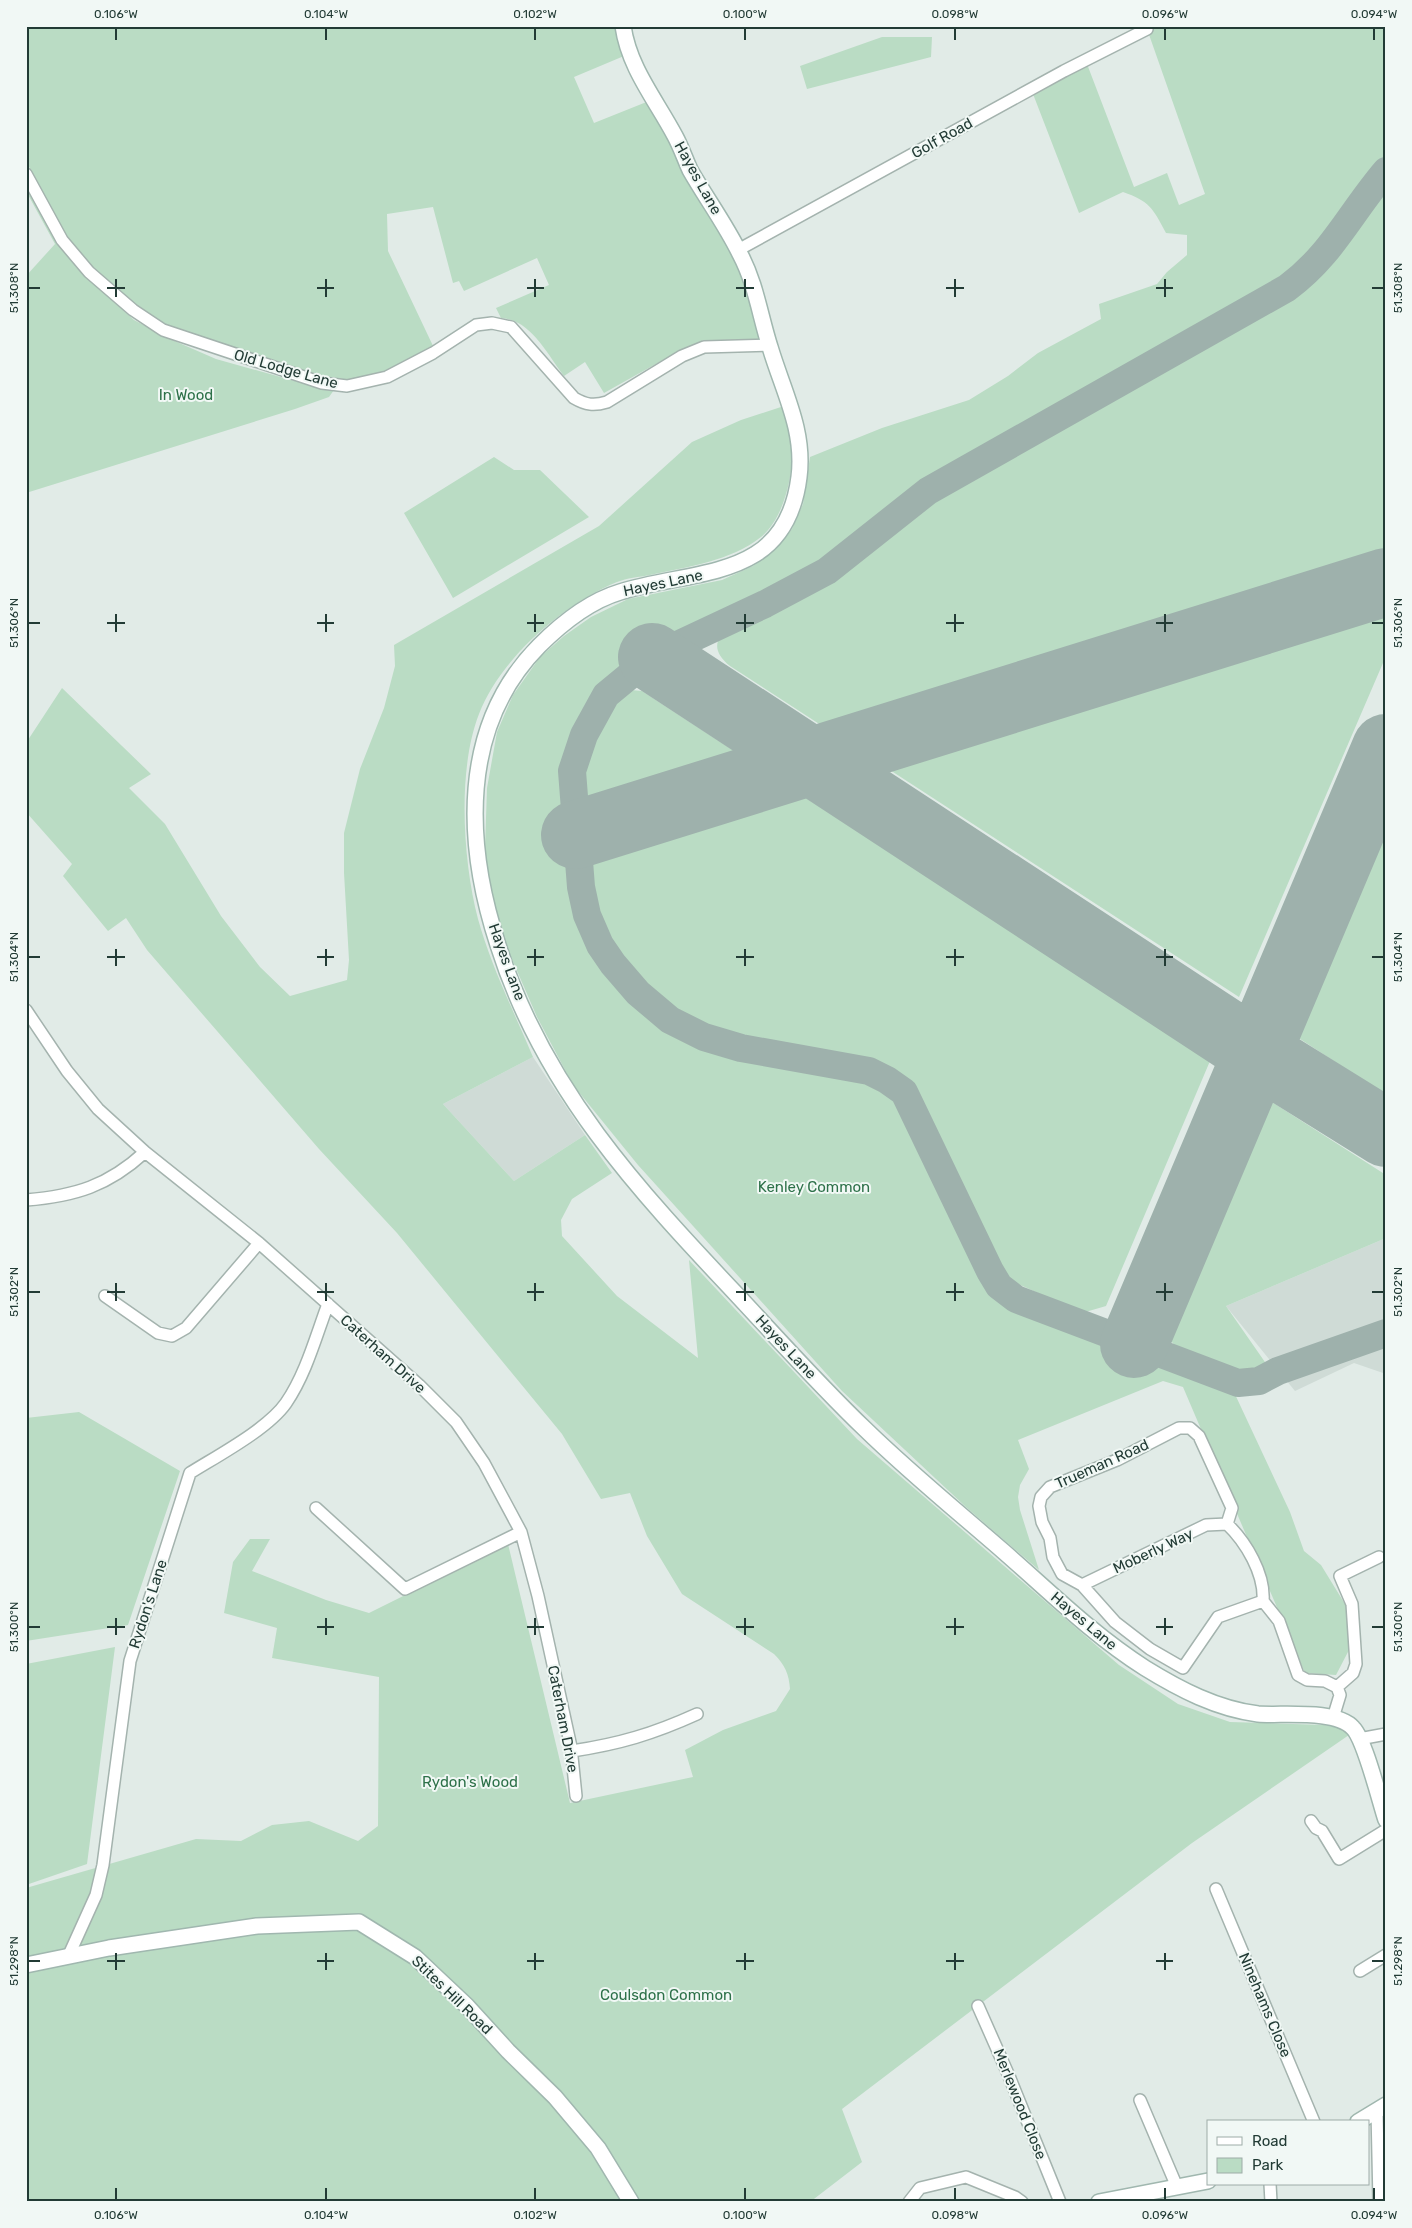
<svg xmlns="http://www.w3.org/2000/svg" width="1412" height="2228" viewBox="0 0 1412 2228" font-family="Rubik,sans-serif">
  <style>
    .built { fill: #cfdbd6 }
    .green { fill: #badcc4 }
    .lines { fill: none; stroke-linecap: round; stroke-linejoin: round }
    .taxiway { stroke: #9eb1ac; stroke-width: 28 }
    .runway { stroke: #9eb1ac; stroke-width: 68 }
    .street-casing { stroke: #a4b3ae; stroke-width: 14 }
    .secondary-casing { stroke: #a0b7af; stroke-width: 18 }
    .street { stroke: #fff; stroke-width: 11 }
    .secondary { stroke: #fff; stroke-width: 15 }
    .ticks { fill: none; stroke: #223b35; stroke-width: 2 }
    .labels { text-anchor: middle; dominant-baseline: central; stroke-width: 4; stroke-linejoin: round; paint-order: stroke }
    .street-label { font-size: 15px; fill: #223b35; stroke: #f1f8f5 }
    .park-label { font-size: 15px; fill: #2d7149; stroke: #f1f8f5 }
    .neatline { fill: none; stroke: #223b35; stroke-width: 2 }
    .ticks-label { font-size: 12px; text-anchor: middle; fill: #223b35 }
  </style>
  <rect width="100%" height="100%" fill="#e1ebe7"/>
  <path class="built" d="M533,1057L585,1135L514,1181L443,1104Z
    M1386,1238V1374L1354,1363L1295,1391L1226,1306Z"/>
  <path class="green" d="M26,26H616L624,56L574,77L594,123L649,101L733,251L751,299L761,340H704L679,351L604,393L585,362L564,376C547,354 531,320 501,318L496,308L549,285L537,258L464,291L459,281L453,283L433,207L387,214L388,251L434,348L387,372L350,380L321,378L167,325L139,309L94,268L68,240L26,161Z
    M1146,26H1386V162C1351,202 1326,248 1282,280L926,485L824,565L662,640L629,663L602,689L579,730L565,770L575,889L581,916L594,947L609,969L633,997L666,1024L703,1044L740,1055L865,1077L884,1087L901,1099L985,1273L994,1290L1013,1304L1233,1390L1290,1512L1304,1551L1321,1565L1348,1609L1349,1650L1336,1675L1305,1673L1183,1387L1163,1381L1018,1440L1029,1469L1020,1485L1018,1497L1020,1510L1039,1570L967,1508L842,1391L638,1165L573,1085L537,1017L508,950L491,896L485,848L487,788L497,732L513,695L540,657L564,636L591,617L628,599L722,580L753,566L776,549L792,529L803,504L810,457L882,428L969,400L1008,376L1038,353L1101,319L1099,304L1157,284L1167,272L1187,255V235L1166,233C1153,208 1149,201 1123,192L1079,213L1033,94L1087,64L1134,187L1167,173L1179,205L1205,194Z
    M882,37H932L931,57L807,89L800,66Z
    M26,181L60,245L76,267L134,320L170,339L216,359L320,388L334,390L329,397L295,409L26,493V276L55,244L26,191Z
    M1386,188V656L1239,997L730,666C711,651 714,637 733,625L832,580L939,496L1212,341L1300,287L1330,262Z
    M784,406C787,416 790,425 791,435C796,465 786,517 761,537C731,561 687,567 650,575C639,577 627,578 617,582C563,604 500,659 479,714C457,770 463,861 478,919C491,966 514,1012 533,1057L443,1104L514,1181L585,1135L612,1173L572,1199L561,1220L562,1236L617,1296L698,1358L689,1260L857,1439L1119,1665L1178,1704L1230,1722L1324,1725L1341,1728L1349,1735L1192,1843L842,2109L862,2162L810,2202H26V1888L196,1839L241,1841L272,1825L309,1821L358,1841L378,1826L379,1677L272,1658L277,1628L224,1613L233,1562L250,1539H270L252,1571L326,1600L369,1613L508,1544L570,1803L693,1777L685,1750L723,1730L776,1711L790,1689C789,1674 785,1665 774,1654L682,1594L647,1536L630,1493L601,1499L562,1434L397,1233L319,1149L147,950L126,918L108,931L63,876L72,864L26,812V743L62,688L151,774L129,788L165,824L221,916L260,967L290,996L347,980L349,960L344,873V833L360,769L384,708L395,666L394,645L599,526L692,442L741,420Z
    M494,457L514,470H540L589,517L453,598L404,513Z
    M631,690L642,691L1210,1061L1106,1306L1082,1313L1007,1279L915,1088C901,1078 887,1067 870,1061C843,1053 802,1049 773,1045C755,1041 736,1039 718,1033C668,1016 622,975 601,927C583,887 584,824 581,781C580,758 601,713 617,696C620,692 626,691 631,690Z
    M1386,831V1095L1297,1037Z
    M1269,1100L1386,1175V1238L1226,1306L1267,1365L1241,1376L1184,1356L1171,1341V1328Z
    M79,1412L180,1471L128,1625L26,1641V1418Z
    M115,1647L87,1864L26,1885V1664Z"/>
  <g class="lines">
    <path class="taxiway" d="M1386,171C1350,213 1332,255 1287,288L928,491L827,571L765,604L652,657L606,695L584,735L572,771L581,887L587,915L600,945L613,964L638,993L670,1020L704,1037L741,1048L869,1071L887,1080L904,1092L990,1271L999,1286L1016,1299L1238,1383L1259,1381L1278,1371L1386,1333"/>
    <path class="runway" d="M652,657L1257,1053L1386,1133
      M575,835L1386,582
      M1134,1344L1386,748"/>
    <defs>
      <path id="street" d="M26,174L62,240L89,272L133,310L163,330L322,383L347,386L387,377L433,353L476,325L492,323L511,327L574,398C586,405 594,406 607,402L682,356L704,347L769,345
        M738,250L1064,71L1147,29
        M26,1010L67,1071L98,1109L145,1152L259,1243L419,1385L456,1422L484,1463L521,1532L538,1596L571,1747L576,1796
        M26,1200C75,1196 108,1186 145,1152
        M105,1296L158,1333L172,1336L186,1328L259,1243
        M316,1508L405,1589L521,1532
        M1082,1585L1206,1525L1227,1524
        M1263,1601L1218,1617L1183,1668L1150,1649L1115,1622L1082,1585L1062,1574L1053,1557L1050,1538L1042,1522L1039,1506L1041,1497L1050,1487L1117,1460L1179,1428H1190L1199,1436L1232,1508L1227,1524C1246,1542 1265,1574 1263,1601L1279,1621L1298,1675L1307,1680L1325,1681L1337,1687L1340,1695L1333,1718
        M1337,1687L1353,1673L1356,1664L1352,1604L1340,1576L1379,1557
        M1359,1739L1386,1734
        M572,1751C619,1744 653,1734 697,1714
        M1311,1821L1316,1828L1322,1831L1339,1859L1386,1830
        M1216,1889L1314,2122
        M68,1957L96,1895L103,1865L130,1661L190,1473C217,1456 268,1429 286,1403C306,1374 316,1336 328,1304
        M1360,1971L1386,1955
        M978,2006L1009,2076L1060,2202
        M1140,2100L1177,2187
        M1377,2111L1379,2202
        M1270,2184L1271,2202
        M909,2202L920,2188L966,2177L1015,2197L1022,2202"/>
      <path id="secondary" d="M623,26C629,68 656,100 675,136C681,147 685,159 690,170C706,198 726,225 740,254C756,284 760,316 770,347C783,391 805,430 799,477C786,582 697,568 620,592C590,601 561,624 539,646C459,727 465,844 498,945C543,1088 638,1190 738,1296C780,1341 821,1387 865,1429C909,1472 957,1511 1003,1551C1049,1591 1093,1635 1145,1668C1179,1689 1217,1709 1258,1714C1281,1716 1336,1709 1353,1728C1365,1740 1380,1802 1386,1820
        M26,1965L109,1948L257,1926L359,1922L415,1957L467,2006L508,2051L555,2097L598,2148L631,2202
        M1358,2122L1386,2105
        M1099,2202L1208,2181"/>
    </defs>
    <use href="#street" class="street-casing"/>
    <use href="#secondary" class="secondary-casing"/>
    <use href="#street" class="street"/>
    <use href="#secondary" class="secondary"/>
  </g>
  <path class="ticks" d="M116,28V40M326,28V40M535,28V40M745,28V40M955,28V40M1165,28V40M1374,28V40M116,279V297M326,279V297M535,279V297M745,279V297M955,279V297M1165,279V297M28,288H40M107,288H125M317,288H334M527,288H544M736,288H754M946,288H964M1156,288H1173M1372,288H1384M116,614V632M326,614V632M535,614V632M745,614V632M955,614V632M1165,614V632M28,623H40M107,623H125M317,623H334M527,623H544M736,623H754M946,623H964M1156,623H1173M1372,623H1384M116,949V966M326,949V966M535,949V966M745,949V966M955,949V966M1165,949V966M28,957H40M107,957H125M317,957H334M527,957H544M736,957H754M946,957H964M1156,957H1173M1372,957H1384M116,1283V1301M326,1283V1301M535,1283V1301M745,1283V1301M955,1283V1301M1165,1283V1301M28,1292H40M107,1292H125M317,1292H334M527,1292H544M736,1292H754M946,1292H964M1156,1292H1173M1372,1292H1384M116,1618V1635M326,1618V1635M535,1618V1635M745,1618V1635M955,1618V1635M1165,1618V1635M28,1627H40M107,1627H125M317,1627H334M527,1627H544M736,1627H754M946,1627H964M1156,1627H1173M1372,1627H1384M116,1953V1970M326,1953V1970M535,1953V1970M745,1953V1970M955,1953V1970M1165,1953V1970M28,1961H40M107,1961H125M317,1961H334M527,1961H544M736,1961H754M946,1961H964M1156,1961H1173M1372,1961H1384M116,2188V2200M326,2188V2200M535,2188V2200M745,2188V2200M955,2188V2200M1165,2188V2200M1374,2188V2200"/>
  <g class="labels">
    <g class="street-label">
      <text transform="translate(942 138) rotate(-29)">Golf Road</text>
      <text transform="translate(698 178) rotate(61)">Hayes Lane</text>
      <text transform="translate(286 369) rotate(16)">Old Lodge Lane</text>
      <text transform="translate(663 583) rotate(-12)">Hayes Lane</text>
      <text transform="translate(507 962) rotate(70)">Hayes Lane</text>
      <text transform="translate(786 1347) rotate(47)">Hayes Lane</text>
      <text transform="translate(383 1354) rotate(42)">Caterham Drive</text>
      <text transform="translate(1102 1464) rotate(-24)">Trueman Road</text>
      <text transform="translate(1153 1551) rotate(-25)">Moberly Way</text>
      <text transform="translate(148 1604) rotate(-72)">Rydon's Lane</text>
      <text transform="translate(1084 1621) rotate(40)">Hayes Lane</text>
      <text transform="translate(563 1719) rotate(79)">Caterham Drive</text>
      <text transform="translate(452 1995) rotate(44)">Stites Hill Road</text>
      <text transform="translate(1265 2005) rotate(67)">Ninehams Close</text>
      <text transform="translate(1020 2104) rotate(68)">Merlewood Close</text>
    </g>
    <g class="park-label">
      <text x="186" y="395">In Wood</text>
      <text x="814" y="1187">Kenley Common</text>
      <text x="470" y="1782">Rydon's Wood</text>
      <text x="666" y="1995">Coulsdon Common</text>
    </g>
  </g>
  <rect width="1412" height="2228" fill="none" stroke="#f1f8f5" stroke-width="55"/>
  <rect x="1207" y="2120" width="162" height="65" fill="#f1f8f5" stroke="#9eaca8"/>
  <rect x="1217" y="2137" width="25" height="8" fill="#ffffff" stroke="#9eaca8"/>
  <text x="1252" y="2146" font-size="15" fill="#223b35">Road</text>
  <rect x="1217" y="2158" width="25" height="15" fill="#badcc4" stroke="#9eaca8"/>
  <text x="1252" y="2170" font-size="15" fill="#223b35">Park</text>
  <rect x="28" y="28" width="1356" height="2172" class="neatline"/>
  <g class="ticks-label">
    <text x="116" y="18">0.106°W</text>
    <text x="326" y="18">0.104°W</text>
    <text x="535" y="18">0.102°W</text>
    <text x="745" y="18">0.100°W</text>
    <text x="955" y="18">0.098°W</text>
    <text x="1165" y="18">0.096°W</text>
    <text x="1374" y="18">0.094°W</text>
    <text transform="translate(14 288) rotate(-90)" y="4">51.308°N</text>
    <text transform="translate(1398 288) rotate(-90)" y="4">51.308°N</text>
    <text transform="translate(14 623) rotate(-90)" y="4">51.306°N</text>
    <text transform="translate(1398 623) rotate(-90)" y="4">51.306°N</text>
    <text transform="translate(14 957) rotate(-90)" y="4">51.304°N</text>
    <text transform="translate(1398 957) rotate(-90)" y="4">51.304°N</text>
    <text transform="translate(14 1292) rotate(-90)" y="4">51.302°N</text>
    <text transform="translate(1398 1292) rotate(-90)" y="4">51.302°N</text>
    <text transform="translate(14 1627) rotate(-90)" y="4">51.300°N</text>
    <text transform="translate(1398 1627) rotate(-90)" y="4">51.300°N</text>
    <text transform="translate(14 1961) rotate(-90)" y="4">51.298°N</text>
    <text transform="translate(1398 1961) rotate(-90)" y="4">51.298°N</text>
    <text x="116" y="2219">0.106°W</text>
    <text x="326" y="2219">0.104°W</text>
    <text x="535" y="2219">0.102°W</text>
    <text x="745" y="2219">0.100°W</text>
    <text x="955" y="2219">0.098°W</text>
    <text x="1165" y="2219">0.096°W</text>
    <text x="1374" y="2219">0.094°W</text>
  </g>
</svg>
